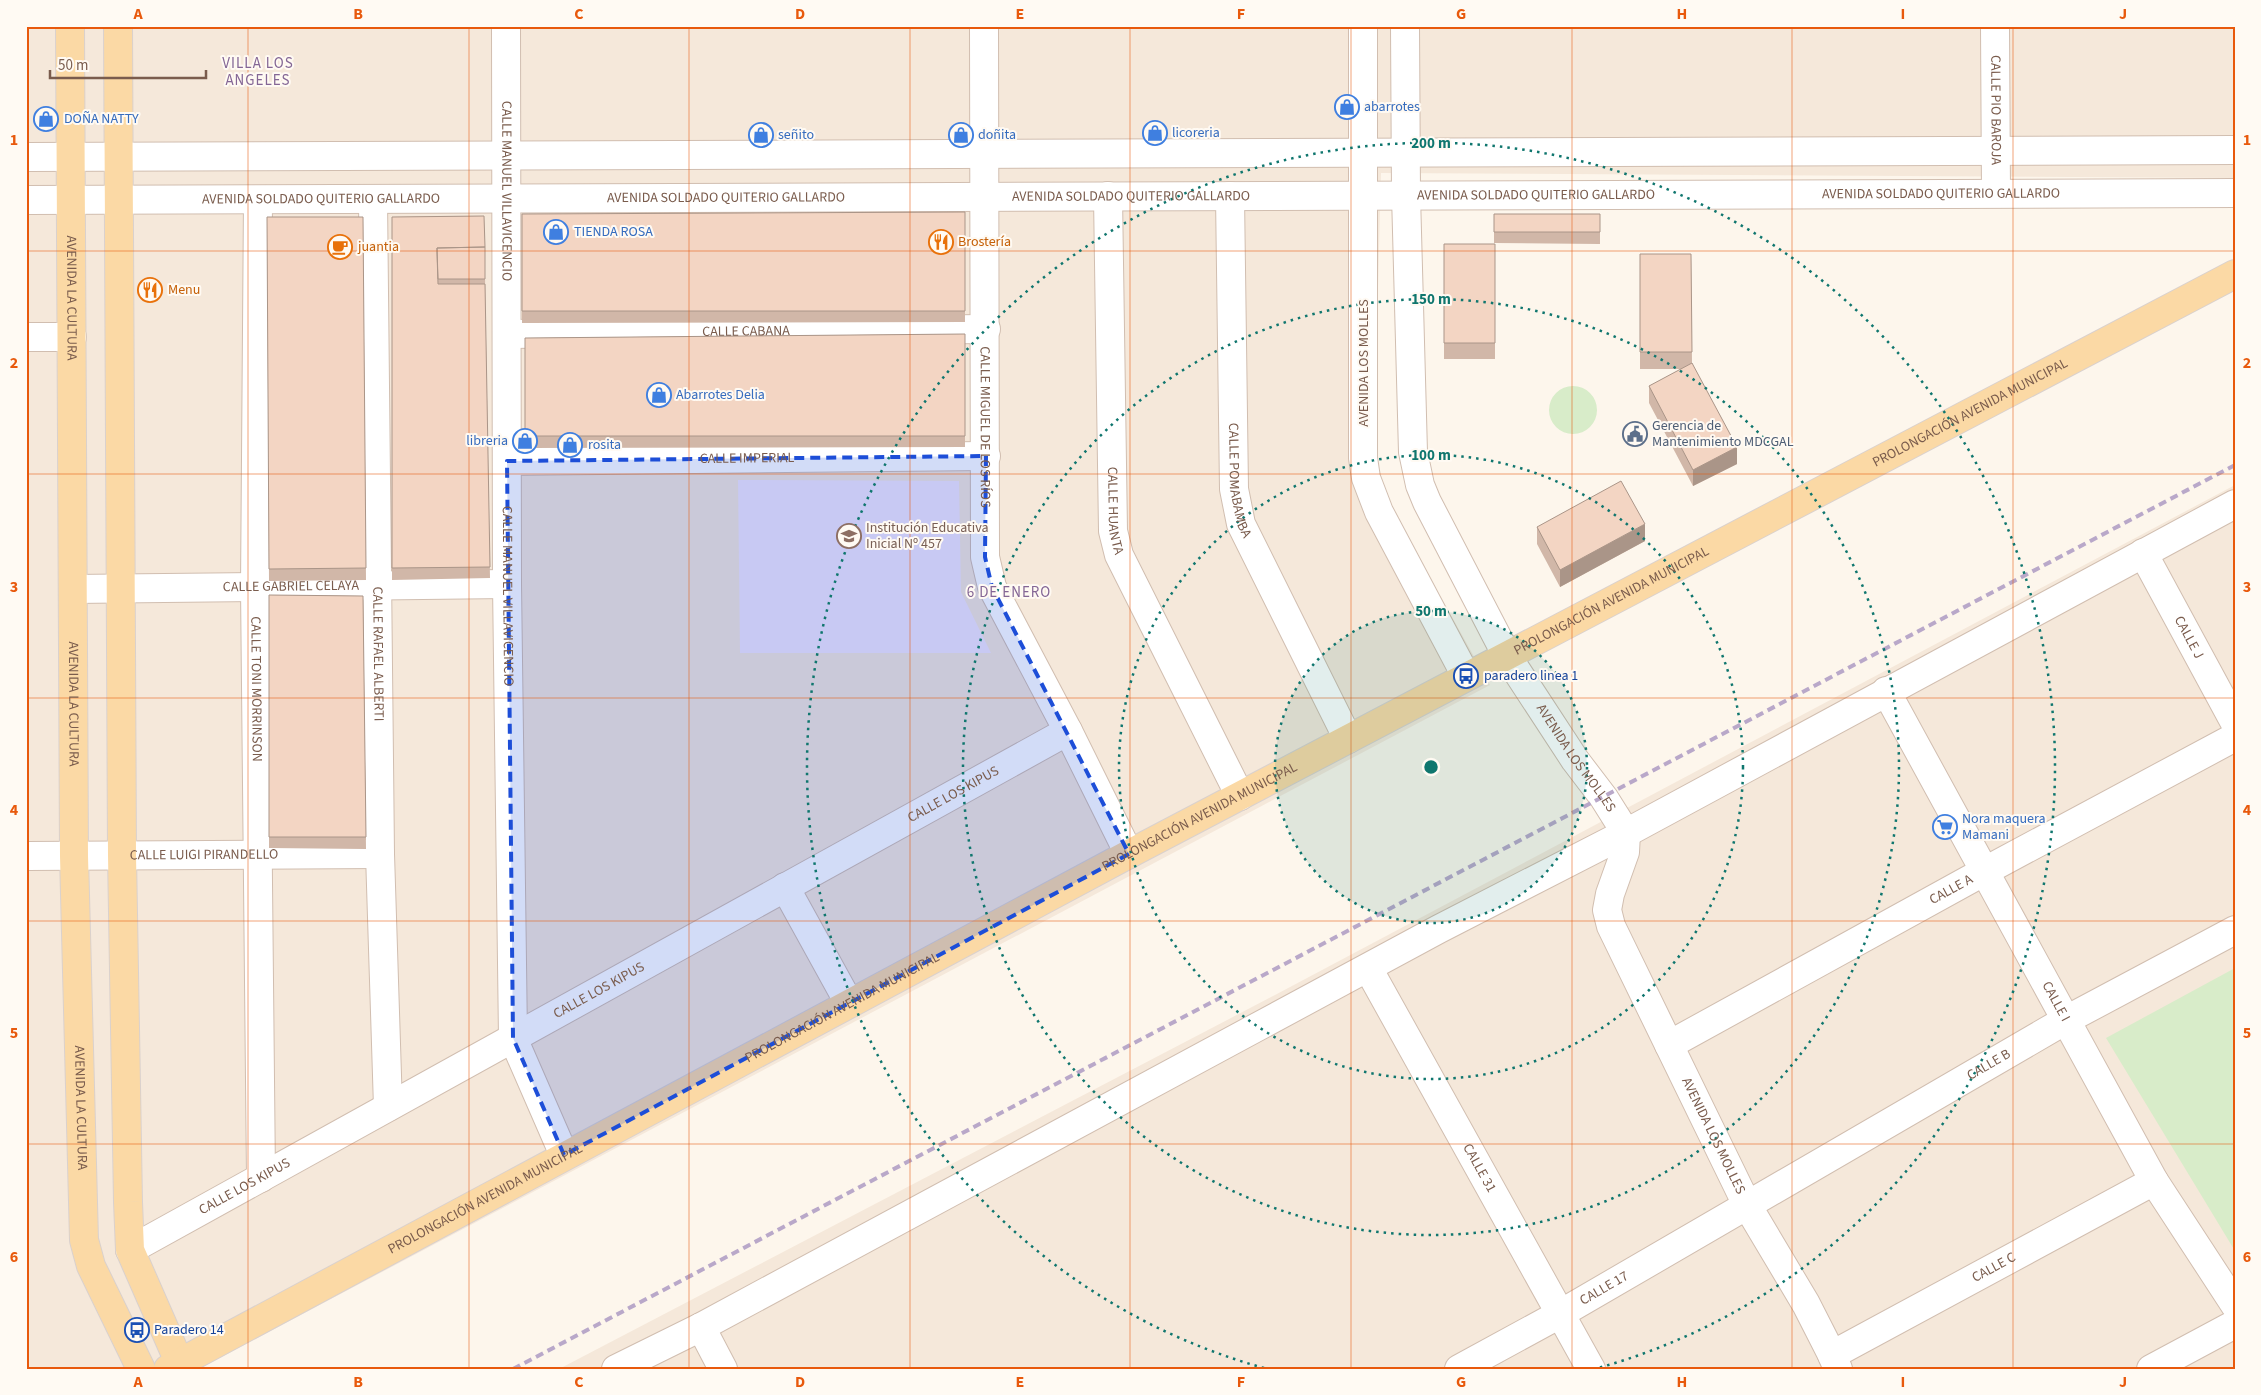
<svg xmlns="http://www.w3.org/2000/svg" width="2261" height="1395" viewBox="0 0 2261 1395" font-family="'Source Sans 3',sans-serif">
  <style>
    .residential { fill: #f5e8da }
    .education { fill: #f3e8fa }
    .green { fill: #d8ecc9 }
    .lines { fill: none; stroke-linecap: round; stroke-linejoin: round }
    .minor-casing { stroke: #d1beb0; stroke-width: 30 }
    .major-casing { stroke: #dad1cd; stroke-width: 30 }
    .minor { stroke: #fff; stroke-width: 28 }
    .major { stroke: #fbd9a5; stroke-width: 28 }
    .rail { stroke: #b9a8c9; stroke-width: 4; stroke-dasharray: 8 5; stroke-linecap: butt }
    .wall { fill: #d1b7a8 }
    .shaded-wall { fill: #aa9588 }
    .building { fill: #f3d5c3; stroke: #aa9588 }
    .marked { fill: #1d4ed8; fill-opacity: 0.2; stroke: #1d4ed8; stroke-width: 4; stroke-dasharray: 10 6; stroke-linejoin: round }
    .grid { fill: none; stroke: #e8590c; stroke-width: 1; stroke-opacity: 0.55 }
    .ring { fill: none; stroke: #0f766e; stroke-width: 2.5; stroke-dasharray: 2.5 5 }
    .labels { text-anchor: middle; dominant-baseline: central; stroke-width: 4; stroke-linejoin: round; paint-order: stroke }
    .shop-label { font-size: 14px; fill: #366cbe; stroke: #fffaf3; text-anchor: start }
    .street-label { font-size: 14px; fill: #7a5c4d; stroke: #fffaf3 }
    .food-label { font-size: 14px; fill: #c56008; stroke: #fffaf3; text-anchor: start }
    .service-label { font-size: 14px; fill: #4e5e75; stroke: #fffaf3; text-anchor: start }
    .education-label { font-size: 14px; fill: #785e54; stroke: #fffaf3; text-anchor: start }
    .transit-label { font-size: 14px; fill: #164399; stroke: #fffaf3; text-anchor: start }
    .neighbourhood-label { font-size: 15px; letter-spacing: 1px; fill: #846695; stroke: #fffaf3 }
    .centre { fill: #0f766e; stroke: #fffaf3; stroke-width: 2.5 }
    .ring-label { font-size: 15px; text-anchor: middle; font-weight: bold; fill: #0f766e; stroke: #fffaf3; stroke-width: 4; stroke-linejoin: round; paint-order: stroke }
    .neatline { fill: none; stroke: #e8590c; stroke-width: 2 }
    .grid-label { font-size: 16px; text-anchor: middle; font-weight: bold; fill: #e8590c }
  </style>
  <rect width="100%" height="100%" fill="#fdf6ec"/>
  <path class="residential" d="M26,26H2235V178L1381,173L1373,476L1490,685L199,1369H26Z
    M2235,485V1369H559L1275,995Z"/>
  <path class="education" d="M738,480L959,481L961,592L991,653H740Z"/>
  <path class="green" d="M1549 410a24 24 0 1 1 48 0a24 24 0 1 1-48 0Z
    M2235,968V1251L2106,1038Z"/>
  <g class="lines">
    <defs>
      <g id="minor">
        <path id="s1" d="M506,26L507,584L513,1038L564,1155"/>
        <path id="s2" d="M984,26L985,557L992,587L1068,731L1129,854"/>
        <path d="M1363,26V458L1366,478L1379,512L1466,676"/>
        <path id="s3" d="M1405,26L1406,195L1413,452L1420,485L1427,502L1507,656L1575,760L1604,798L1626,833L1625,852L1610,894L1607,910L1611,926L1747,1205L1806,1304L1832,1355L1838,1369"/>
        <path id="s4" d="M1995,26L1996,193"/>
        <path d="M26,157L2235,150"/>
        <path id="s5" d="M1108,196L1113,531L1119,555L1240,796"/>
        <path id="s6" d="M1230,196L1234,489L1241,524L1348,739"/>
        <path id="s7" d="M373,199L380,854L388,1107"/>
        <path id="s8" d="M26,200L2235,193"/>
        <path id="s9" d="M258,200L255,587L261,1178"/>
        <path id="s10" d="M507,334L986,329"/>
        <path d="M26,337H72"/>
        <path id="s11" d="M507,461L986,456"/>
        <path id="s12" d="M2143,553L2235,723"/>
        <path id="s13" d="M73,589L507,584"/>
        <path id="s14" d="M1886,691L2154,1181L2235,1305"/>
        <path id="s15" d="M26,856L380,854"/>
        <path d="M785,887L849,1003"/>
        <path id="s16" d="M1368,968L1591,1369"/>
        <path id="s17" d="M1669,1045L1985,871L2235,737"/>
        <path id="s18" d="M130,1250L1068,731"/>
        <path d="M701,1327L723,1369"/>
        <path id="s19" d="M1832,1355L2154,1181"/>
        <path d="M616,1369L701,1327L1439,929L1626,833L2235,504"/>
        <path id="s20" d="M1459,1369L1560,1314L2066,1020L2235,930"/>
        <path d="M2151,1369L2235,1324"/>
      </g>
      <g id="major">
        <path id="s21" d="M70,26L74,856L84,1240L91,1266L141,1369"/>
        <path d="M118,26L122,855L128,1202L130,1250L179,1362"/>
        <path id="s22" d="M168,1369L1129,854L2235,274"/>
      </g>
    </defs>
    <use href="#minor" class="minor-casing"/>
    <use href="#major" class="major-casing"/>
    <use href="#minor" class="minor"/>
    <use href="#major" class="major"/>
    <path class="rail" d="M513,1369L2235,465"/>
  </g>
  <path class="wall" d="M965,212V322L522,323V214Z
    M1494,214H1600V244L1494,243Z
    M484,216L490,578L392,580V217Z
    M267,217H363L366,580L269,581Z
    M1444,244H1495V359H1444Z
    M1640,254H1691L1692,363L1737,464L1693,486L1649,403V386L1682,369H1640Z
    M965,334V447L525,448V338Z
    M1537,527L1645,541L1560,587L1537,544Z
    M269,595L363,596L366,849L269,848Z"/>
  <path class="shaded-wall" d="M1737,447V464L1693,486V470Z
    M1645,524V541L1560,587V570Z"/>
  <path class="building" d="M965,212V311H522V214Z
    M1494,214H1600V232H1494Z
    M484,216L485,247L437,248V253L438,284H485L490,567L392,568V217Z
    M267,217H363L366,568L269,569Z
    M1444,244H1495V343H1444Z
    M485,247V279H438L437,248Z
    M1640,254H1691L1692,352H1640Z
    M965,334V436H525V338Z
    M1692,363L1737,447L1693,470L1649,386Z
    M1621,481L1645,524L1560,570L1537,527Z
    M269,595L363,596L366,837H269Z"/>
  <path class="marked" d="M986,456L985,557L992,587L1129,854L564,1155L513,1038L507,461Z"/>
  <path class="grid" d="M248,26V1369M469,26V1369M689,26V1369M910,26V1369M1130,26V1369M1351,26V1369M1572,26V1369M1792,26V1369M2013,26V1369M26,251H2235M26,474H2235M26,698H2235M26,921H2235M26,1144H2235"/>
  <circle cx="1431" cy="767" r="156" fill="#0f766e" fill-opacity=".12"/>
  <g class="ring">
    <circle cx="1431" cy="767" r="156"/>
    <circle cx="1431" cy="767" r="312"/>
    <circle cx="1431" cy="767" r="468"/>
    <path d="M1264 1368A624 624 0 1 1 1598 1368"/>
  </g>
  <defs>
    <symbol id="shop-ring" viewBox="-11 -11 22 22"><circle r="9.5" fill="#fffaf3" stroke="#3f7fe0" stroke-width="1.5"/><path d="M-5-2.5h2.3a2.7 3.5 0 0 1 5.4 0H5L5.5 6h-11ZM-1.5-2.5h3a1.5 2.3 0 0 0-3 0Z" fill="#3f7fe0"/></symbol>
    <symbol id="restaurant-ring" viewBox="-11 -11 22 22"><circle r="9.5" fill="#fffaf3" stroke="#e8710a" stroke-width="1.5"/><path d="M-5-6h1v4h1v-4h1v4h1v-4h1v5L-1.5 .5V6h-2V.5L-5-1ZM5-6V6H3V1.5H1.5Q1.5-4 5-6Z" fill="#e8710a"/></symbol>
    <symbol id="cafe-ring" viewBox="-11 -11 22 22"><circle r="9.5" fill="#fffaf3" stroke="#e8710a" stroke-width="1.5"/><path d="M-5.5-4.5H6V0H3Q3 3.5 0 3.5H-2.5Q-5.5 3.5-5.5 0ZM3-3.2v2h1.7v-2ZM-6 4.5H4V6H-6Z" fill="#e8710a"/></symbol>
    <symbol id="civic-ring" viewBox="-11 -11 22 22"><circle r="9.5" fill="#fffaf3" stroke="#5c6f8a" stroke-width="1.5"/><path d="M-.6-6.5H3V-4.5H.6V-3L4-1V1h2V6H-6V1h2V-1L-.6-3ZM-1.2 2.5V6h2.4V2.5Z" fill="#5c6f8a"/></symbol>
    <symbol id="school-ring" viewBox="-11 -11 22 22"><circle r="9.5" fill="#fffaf3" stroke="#8d6e63" stroke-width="1.5"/><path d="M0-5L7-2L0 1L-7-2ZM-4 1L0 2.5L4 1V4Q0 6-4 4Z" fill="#8d6e63"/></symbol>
    <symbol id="bus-ring" viewBox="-11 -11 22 22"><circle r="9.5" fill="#fffaf3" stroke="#1a4fb4" stroke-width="1.5"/><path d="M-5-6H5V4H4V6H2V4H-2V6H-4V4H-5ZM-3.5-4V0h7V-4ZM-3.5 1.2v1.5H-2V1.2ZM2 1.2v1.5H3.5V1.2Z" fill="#1a4fb4"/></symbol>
    <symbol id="supermarket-ring" viewBox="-11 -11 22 22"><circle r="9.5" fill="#fffaf3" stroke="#3f7fe0" stroke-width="1.5"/><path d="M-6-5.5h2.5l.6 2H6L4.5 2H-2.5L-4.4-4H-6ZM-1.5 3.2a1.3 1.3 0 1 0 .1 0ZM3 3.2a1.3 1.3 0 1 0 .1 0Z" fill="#3f7fe0"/></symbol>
  </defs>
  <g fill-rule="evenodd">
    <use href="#shop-ring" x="1333" y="93" width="28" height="28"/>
    <use href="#shop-ring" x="32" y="105" width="28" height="28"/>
    <use href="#shop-ring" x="1141" y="119" width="28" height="28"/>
    <use href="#shop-ring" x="747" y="121" width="28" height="28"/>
    <use href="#shop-ring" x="947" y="121" width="28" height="28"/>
    <use href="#shop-ring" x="542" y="218" width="28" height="28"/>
    <use href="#restaurant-ring" x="927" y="228" width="28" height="28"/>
    <use href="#cafe-ring" x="326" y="233" width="28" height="28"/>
    <use href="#restaurant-ring" x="136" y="276" width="28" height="28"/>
    <use href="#shop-ring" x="645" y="381" width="28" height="28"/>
    <use href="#civic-ring" x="1621" y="420" width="28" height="28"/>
    <use href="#shop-ring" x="511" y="427" width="28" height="28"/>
    <use href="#shop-ring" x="556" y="431" width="28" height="28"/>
    <use href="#school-ring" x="835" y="522" width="28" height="28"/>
    <use href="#bus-ring" x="1452" y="662" width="28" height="28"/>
    <use href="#supermarket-ring" x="1931" y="813" width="28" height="28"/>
    <use href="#bus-ring" x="123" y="1316" width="28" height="28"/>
  </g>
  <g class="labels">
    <g class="shop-label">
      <text x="1364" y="107">abarrotes</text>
      <text x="64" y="119">DOÑA NATTY</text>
      <text x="1172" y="133">licoreria</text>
      <text x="778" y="135">señito</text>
      <text x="978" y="135">doñita</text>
      <text x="574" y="232">TIENDA ROSA</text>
      <text x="676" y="395">Abarrotes Delia</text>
      <text x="508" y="441" text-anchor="end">libreria</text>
      <text x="588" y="445">rosita</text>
      <text x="1962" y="819">Nora maquera<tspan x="1962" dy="16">Mamani</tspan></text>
    </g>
    <g class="street-label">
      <text stroke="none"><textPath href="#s4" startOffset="84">CALLE PIO BAROJA</textPath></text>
      <text stroke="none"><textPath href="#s1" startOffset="165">CALLE MANUEL VILLAVICENCIO</textPath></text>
      <text stroke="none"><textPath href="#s8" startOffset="1915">AVENIDA SOLDADO QUITERIO GALLARDO</textPath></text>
      <text stroke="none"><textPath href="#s8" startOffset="1510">AVENIDA SOLDADO QUITERIO GALLARDO</textPath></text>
      <text stroke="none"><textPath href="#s8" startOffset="1105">AVENIDA SOLDADO QUITERIO GALLARDO</textPath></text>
      <text stroke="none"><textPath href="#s8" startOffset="700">AVENIDA SOLDADO QUITERIO GALLARDO</textPath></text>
      <text stroke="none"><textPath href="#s8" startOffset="295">AVENIDA SOLDADO QUITERIO GALLARDO</textPath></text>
      <text stroke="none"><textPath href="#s21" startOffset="272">AVENIDA LA CULTURA</textPath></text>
      <text stroke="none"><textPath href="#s10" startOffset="239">CALLE CABANA</textPath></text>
      <text transform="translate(1364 363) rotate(-90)">AVENIDA LOS MOLLES</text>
      <text stroke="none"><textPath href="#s22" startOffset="2040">PROLONGACIÓN AVENIDA MUNICIPAL</textPath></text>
      <text stroke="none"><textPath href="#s2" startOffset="401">CALLE MIGUEL DE LOS RÍOS</textPath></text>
      <text stroke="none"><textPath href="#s11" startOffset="240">CALLE IMPERIAL</textPath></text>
      <text stroke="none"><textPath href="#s6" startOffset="285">CALLE POMABAMBA</textPath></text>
      <text stroke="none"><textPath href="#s5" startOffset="315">CALLE HUANTA</textPath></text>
      <text stroke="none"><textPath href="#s13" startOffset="218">CALLE GABRIEL CELAYA</textPath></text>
      <text stroke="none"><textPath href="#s1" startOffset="570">CALLE MANUEL VILLAVICENCIO</textPath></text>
      <text stroke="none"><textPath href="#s22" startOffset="1635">PROLONGACIÓN AVENIDA MUNICIPAL</textPath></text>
      <text stroke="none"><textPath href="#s12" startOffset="96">CALLE J</textPath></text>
      <text stroke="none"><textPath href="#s7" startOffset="455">CALLE RAFAEL ALBERTI</textPath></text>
      <text stroke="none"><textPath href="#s9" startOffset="489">CALLE TONI MORRINSON</textPath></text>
      <text stroke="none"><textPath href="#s21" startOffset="678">AVENIDA LA CULTURA</textPath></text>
      <text stroke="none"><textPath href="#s3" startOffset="775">AVENIDA LOS MOLLES</textPath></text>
      <text stroke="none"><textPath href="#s18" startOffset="941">CALLE LOS KIPUS</textPath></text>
      <text stroke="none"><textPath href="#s22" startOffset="1170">PROLONGACIÓN AVENIDA MUNICIPAL</textPath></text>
      <text stroke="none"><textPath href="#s15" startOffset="178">CALLE LUIGI PIRANDELLO</textPath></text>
      <text stroke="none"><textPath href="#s17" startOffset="322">CALLE A</textPath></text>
      <text stroke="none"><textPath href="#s18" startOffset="536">CALLE LOS KIPUS</textPath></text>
      <text stroke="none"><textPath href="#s14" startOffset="354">CALLE I</textPath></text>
      <text stroke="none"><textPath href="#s22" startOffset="765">PROLONGACIÓN AVENIDA MUNICIPAL</textPath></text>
      <text stroke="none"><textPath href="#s20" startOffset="611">CALLE B</textPath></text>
      <text stroke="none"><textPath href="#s21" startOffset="1082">AVENIDA LA CULTURA</textPath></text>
      <text stroke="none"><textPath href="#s3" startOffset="1195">AVENIDA LOS MOLLES</textPath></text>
      <text stroke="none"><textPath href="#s16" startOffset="229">CALLE 31</textPath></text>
      <text stroke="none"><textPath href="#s18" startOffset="131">CALLE LOS KIPUS</textPath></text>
      <text stroke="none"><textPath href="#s22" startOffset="360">PROLONGACIÓN AVENIDA MUNICIPAL</textPath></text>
      <text stroke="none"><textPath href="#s19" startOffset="184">CALLE C</textPath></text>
      <text stroke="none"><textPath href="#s20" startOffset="166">CALLE 17</textPath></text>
    </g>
    <g class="food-label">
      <text x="958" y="242">Brostería</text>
      <text x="358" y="247">juantia</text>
      <text x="168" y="290">Menu</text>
    </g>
    <g class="service-label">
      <text x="1652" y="426">Gerencia de<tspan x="1652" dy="16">Mantenimiento MDCGAL</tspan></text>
    </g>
    <g class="education-label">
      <text x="866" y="528">Institución Educativa<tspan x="866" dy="16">Inicial Nº 457</tspan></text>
    </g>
    <g class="transit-label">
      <text x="1484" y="676">paradero linea 1</text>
      <text x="154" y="1330">Paradero 14</text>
    </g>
    <g class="neighbourhood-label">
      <text x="258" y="63">VILLA LOS<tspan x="258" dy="17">ANGELES</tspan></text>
      <text x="1009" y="592">6 DE ENERO</text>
    </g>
  </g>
  <circle cx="1431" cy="767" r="8" class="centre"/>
  <g class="ring-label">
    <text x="1431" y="148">200 m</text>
    <text x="1431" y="304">150 m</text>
    <text x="1431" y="460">100 m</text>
    <text x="1431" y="616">50 m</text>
  </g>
  <rect width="2261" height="1395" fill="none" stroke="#fffaf3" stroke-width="55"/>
  <path d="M50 70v8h156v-8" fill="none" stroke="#7a5c4d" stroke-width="2.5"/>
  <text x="58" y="70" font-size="15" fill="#7a5c4d" stroke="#fffaf3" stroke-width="4" paint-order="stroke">50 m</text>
  <rect x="28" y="28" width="2206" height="1340" class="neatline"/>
  <g class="grid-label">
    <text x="138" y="19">A</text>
    <text x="358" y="19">B</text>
    <text x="579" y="19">C</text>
    <text x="800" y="19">D</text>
    <text x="1020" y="19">E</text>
    <text x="1241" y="19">F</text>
    <text x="1461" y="19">G</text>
    <text x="1682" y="19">H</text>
    <text x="1903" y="19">I</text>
    <text x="2123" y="19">J</text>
    <text x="14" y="145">1</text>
    <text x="2247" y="145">1</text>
    <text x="14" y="368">2</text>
    <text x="2247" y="368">2</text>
    <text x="14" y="592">3</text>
    <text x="2247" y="592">3</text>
    <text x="14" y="815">4</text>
    <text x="2247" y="815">4</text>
    <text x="14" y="1038">5</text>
    <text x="2247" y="1038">5</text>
    <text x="14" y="1262">6</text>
    <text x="2247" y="1262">6</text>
    <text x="138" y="1387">A</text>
    <text x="358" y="1387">B</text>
    <text x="579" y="1387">C</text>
    <text x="800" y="1387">D</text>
    <text x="1020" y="1387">E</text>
    <text x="1241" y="1387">F</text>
    <text x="1461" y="1387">G</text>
    <text x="1682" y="1387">H</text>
    <text x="1903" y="1387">I</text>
    <text x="2123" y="1387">J</text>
  </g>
</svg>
